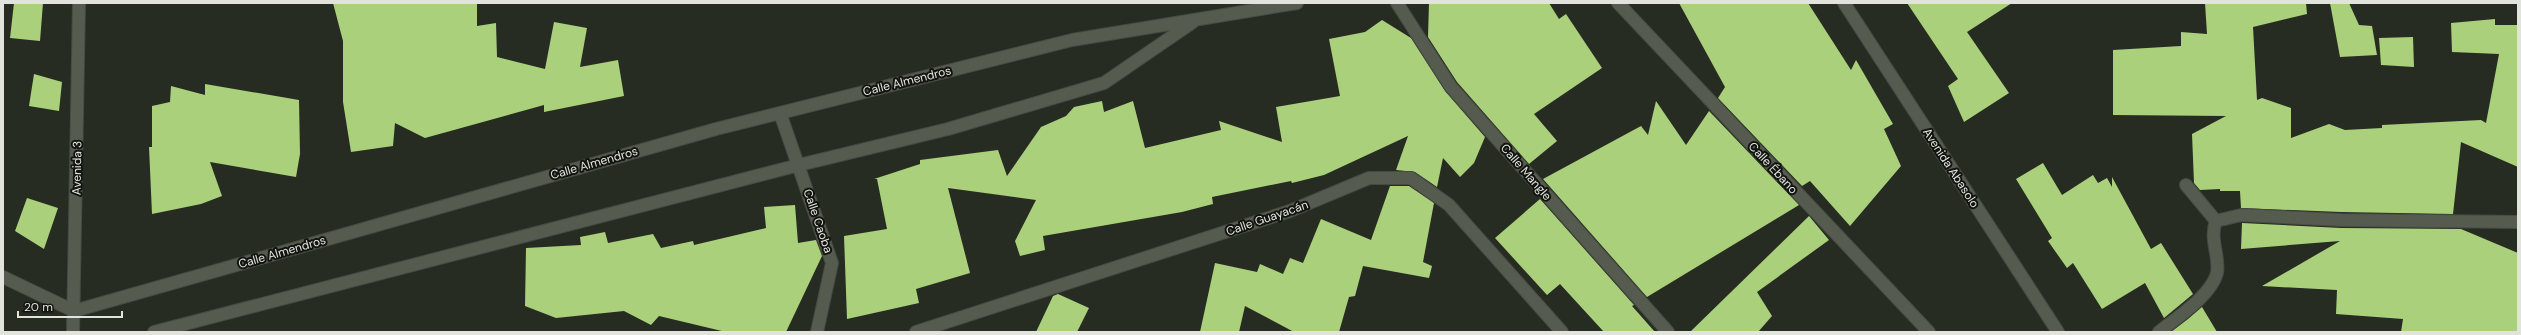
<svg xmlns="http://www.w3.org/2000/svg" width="2521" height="335" viewBox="0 0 2521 335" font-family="'DM Sans',sans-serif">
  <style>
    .building { fill: #aad07c }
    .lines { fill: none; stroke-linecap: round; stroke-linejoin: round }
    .minor-casing { stroke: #464a42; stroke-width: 14 }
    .minor { stroke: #565b50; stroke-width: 12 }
    .labels { text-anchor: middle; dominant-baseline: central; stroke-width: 4; stroke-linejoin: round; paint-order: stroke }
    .street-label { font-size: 12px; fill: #e0e4dd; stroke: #11140f }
  </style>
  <rect width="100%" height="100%" fill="#272c22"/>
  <path class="building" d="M14,3H43L40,41L10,38Z
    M333,3H477V26L496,23L497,57L545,69L554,22L587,28L580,67L618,60L624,96L544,112V105L425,138L395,123L393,146L351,152L343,102V41Z
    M1429,3H1549L1559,19L1566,14L1602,68L1534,114L1557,141L1529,164L1457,82L1428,37Z
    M1679,3H1808L1851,70L1856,60L1893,124L1884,129L1901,166L1850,226L1810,181L1802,186L1718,98L1725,87Z
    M1907,3H2012L1967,32L2009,93L1964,122L1948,86L1958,79Z
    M2205,3H2306L2307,14L2253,27L2257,100L2262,98L2291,108V138L2329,124L2345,130L2382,128V125L2481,120L2486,123L2499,54L2452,52L2451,23L2495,19V25H2518V167L2461,142L2453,214L2341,212L2241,208L2240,191H2220V189L2200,190L2194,183L2192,134L2226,116L2113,115V50L2181,46V32L2207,34Z
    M2330,3H2349L2359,25L2372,26L2377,55L2340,57Z
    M1382,20L1411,38L1445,91L1485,137L1474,163L1460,177L1443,158L1437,187L1415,172L1396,170L1408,136L1324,175L1292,183L1291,181L1212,197L1213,204L1182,212L1043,236L1045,250L1020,256L1015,241L1036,200L948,188L970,273L916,289L919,303L847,319L844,236L887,229L877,179H874L920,164V160L998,150L1007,176L1041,127L1066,116L1074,107L1102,101L1104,112L1133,101L1145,148L1221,130L1219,121L1282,142L1276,107L1340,96L1329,39L1365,32Z
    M2413,37L2414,67L2381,65L2379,38Z
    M34,74L62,82L59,111L29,106Z
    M205,84L299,100L300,154L296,177L210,162L222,196L201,204L152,214L149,147H152V106L170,102L171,86L205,95Z
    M1656,101L1686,145L1709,111L1799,205L1647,297L1543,179L1641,126L1648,135Z
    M2043,163L2062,195L2093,175L2098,183L2107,178L2112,187V177L2151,249L2161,243L2193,294L2164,318L2145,283L2102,309L2073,263L2067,268L2048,241L2052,238L2016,179Z
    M1390,186H1409L1434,203L1423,262L1432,266L1429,278L1363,266L1355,296L1349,297L1339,332H1294L1245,306L1239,332H1200L1215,263L1257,272L1260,264L1283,274L1290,258L1303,263L1321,219L1371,240Z
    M27,198L58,208L44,249L15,231Z
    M1540,199L1634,305L1632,306L1655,332H1604L1560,284L1547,295L1495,238Z
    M795,205L798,243L816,240L822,256L786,332H726L659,316L651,325L624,311L556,318L525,306L526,248L581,245L580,237L605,232L608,243L653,234L661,248L693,241L694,245L766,228L764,207Z
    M1809,216L1829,240L1757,292L1772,316L1758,332H1690Z
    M2242,223L2341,228L2461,229L2518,253V332H2401L2403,319L2336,314L2337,290L2262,286L2340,241L2241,249Z
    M1058,294L1089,308L1077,332H1036L1053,296Z
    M2202,307L2217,332H2171L2188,319Z"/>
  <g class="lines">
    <defs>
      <path id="minor" d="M1397,3L1451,87L1668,332
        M1618,3L1929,332
        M1844,3L2058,332
        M780,113L832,263L817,332
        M2186,185L2216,221
        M2216,221L2241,215L2341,220L2518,222
        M3,277L74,311L716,129L1072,40L1297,3
        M73,332L79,3
        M154,332L799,165L948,129L1104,83L1193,22
        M916,332L1290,211L1369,178H1411L1449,205L1562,332
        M2159,332C2176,318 2211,296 2217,273C2220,257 2209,239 2216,221"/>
    </defs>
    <use href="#minor" class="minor-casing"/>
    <use href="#minor" class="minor"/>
  </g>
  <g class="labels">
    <g class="street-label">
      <text transform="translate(907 81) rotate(-14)">Calle Almendros</text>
      <text transform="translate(594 163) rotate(-16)">Calle Almendros</text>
      <text transform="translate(77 168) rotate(-89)">Avenida 3</text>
      <text transform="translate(1773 168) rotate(47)">Calle Ébano</text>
      <text transform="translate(1951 168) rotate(57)">Avenida Abasolo</text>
      <text transform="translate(1526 172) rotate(49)">Calle Mangle</text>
      <text transform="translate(1267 218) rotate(-19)">Calle Guayacán</text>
      <text transform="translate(818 221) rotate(71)">Calle Caoba</text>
      <text transform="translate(282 252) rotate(-16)">Calle Almendros</text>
    </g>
  </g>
  <rect width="2521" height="335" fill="none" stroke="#e0e4dd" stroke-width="8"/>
  <path d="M18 311v6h104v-6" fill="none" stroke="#e0e4dd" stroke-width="2"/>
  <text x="24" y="311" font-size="12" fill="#e0e4dd" stroke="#11140f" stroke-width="3" paint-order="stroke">20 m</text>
</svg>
